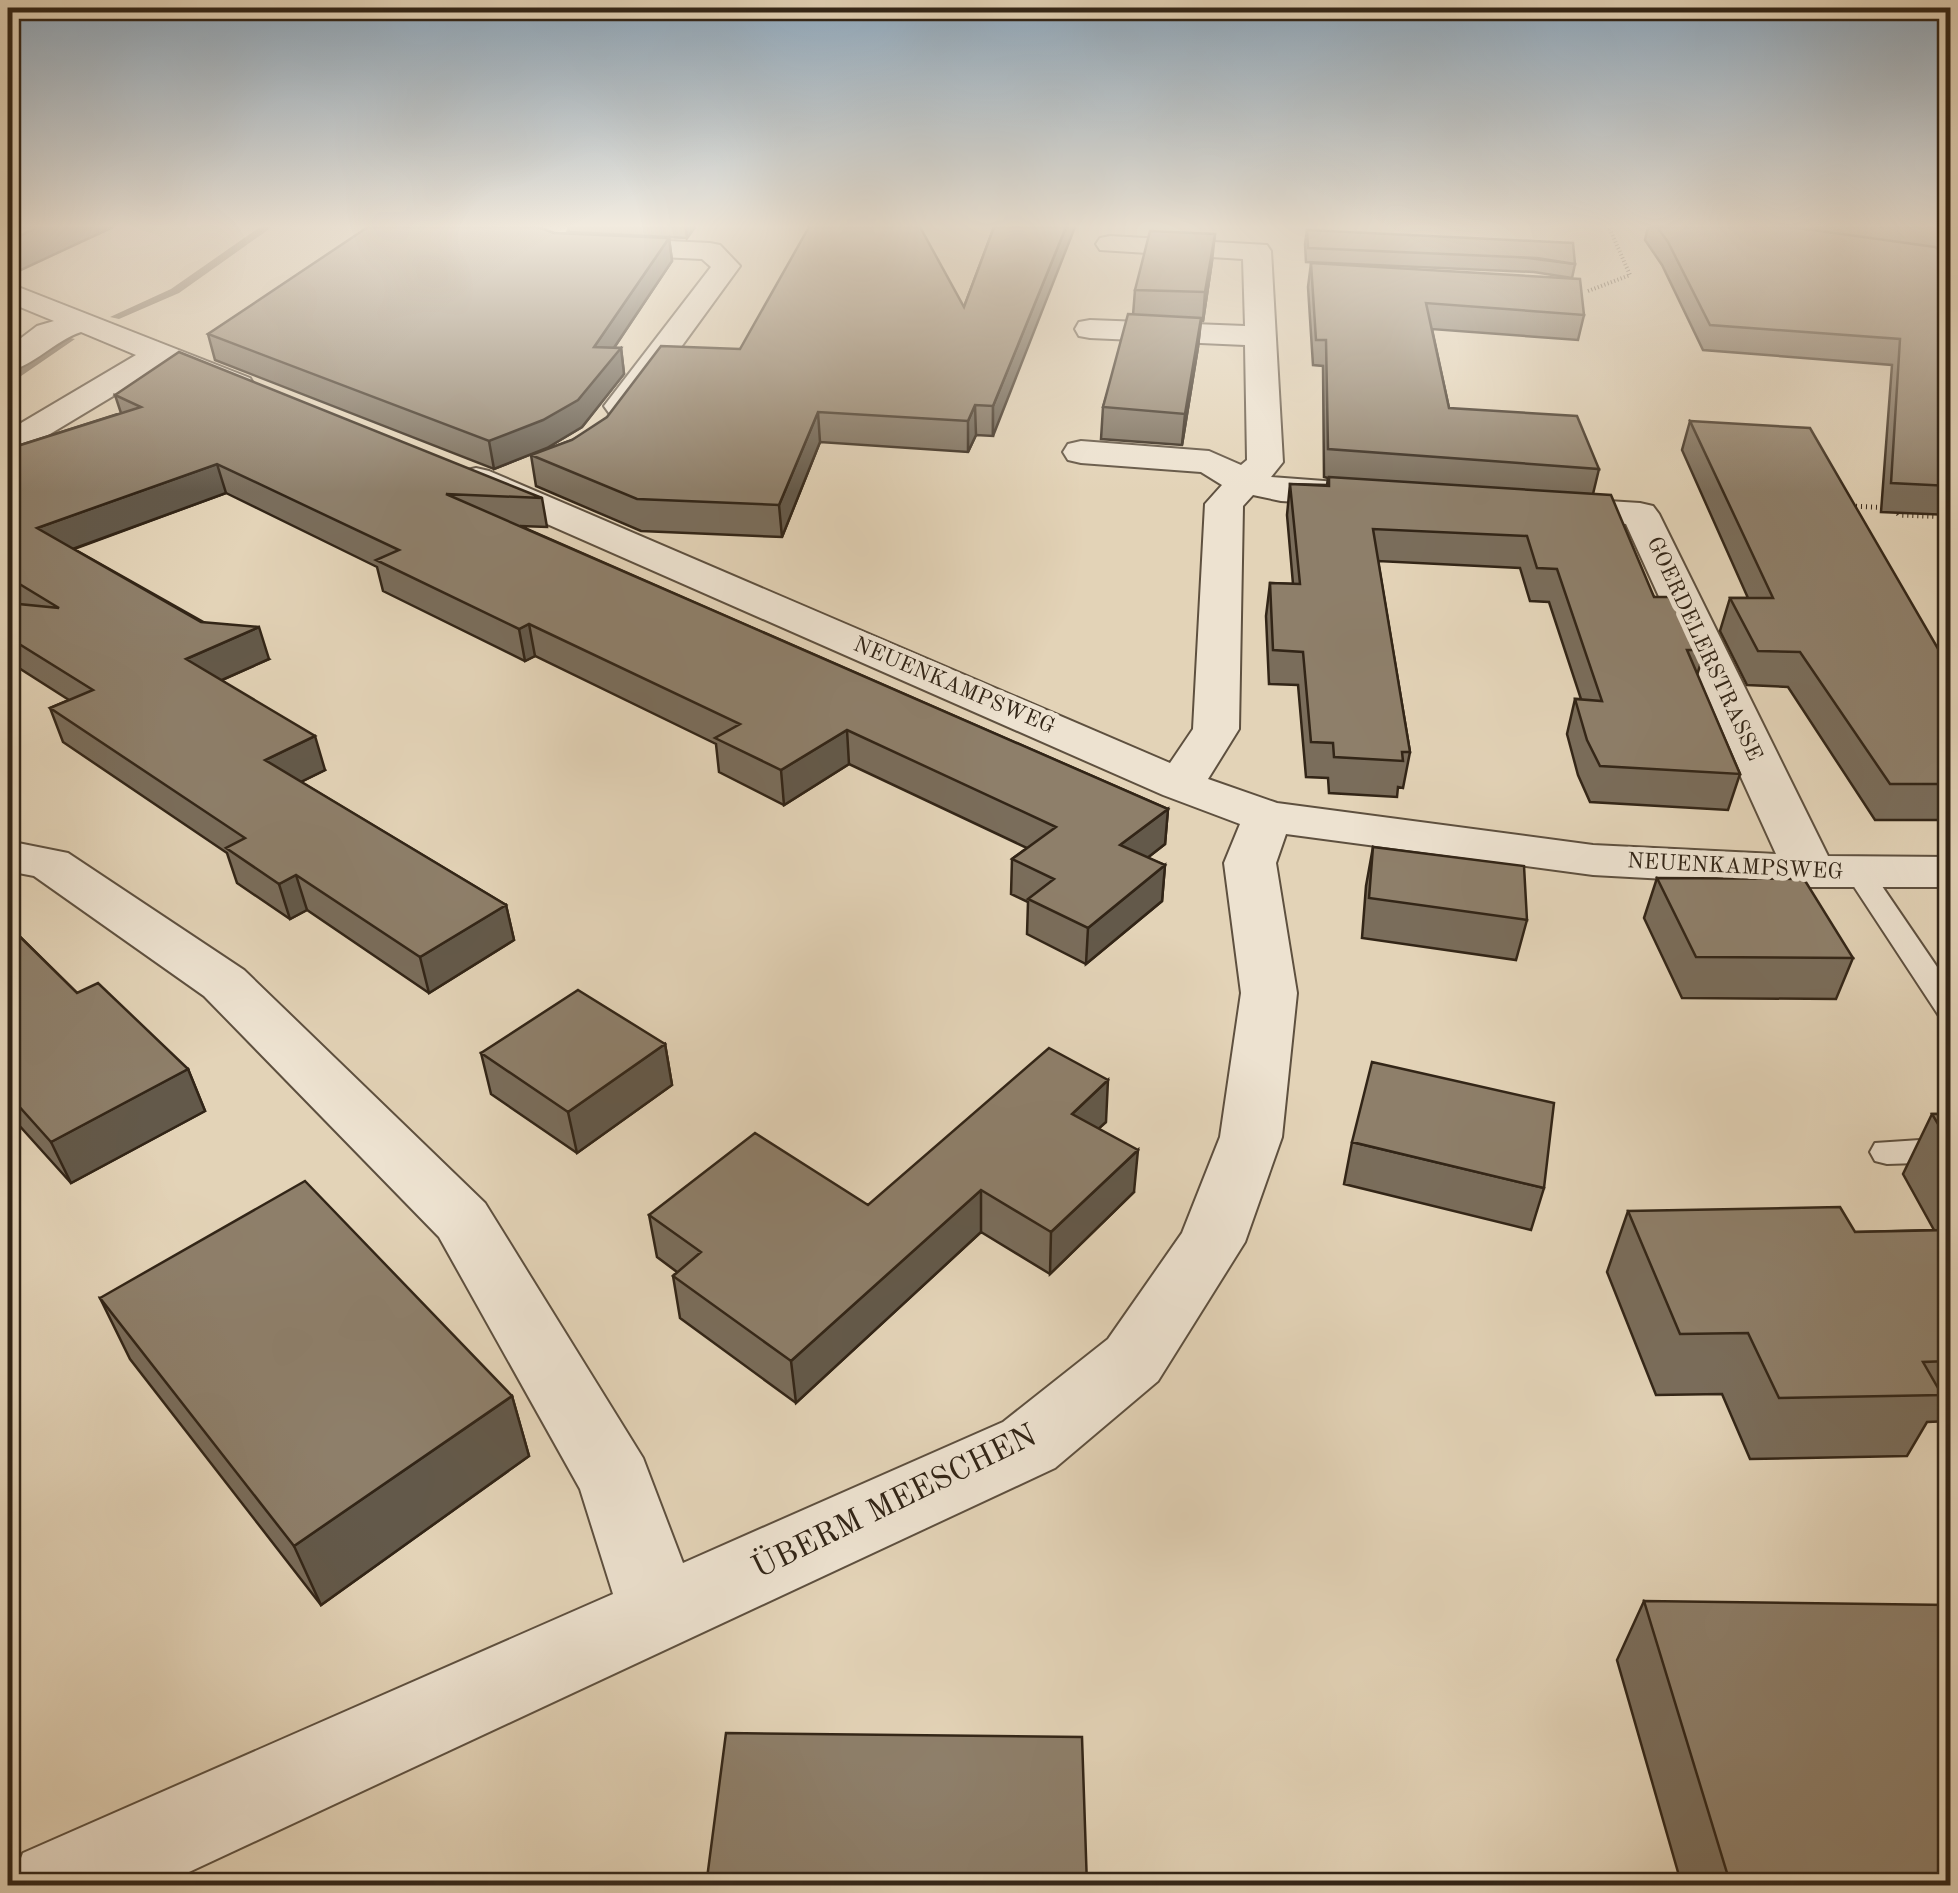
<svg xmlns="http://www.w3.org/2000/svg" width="1958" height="1893" viewBox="0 0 1958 1893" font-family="'Old Standard TT',serif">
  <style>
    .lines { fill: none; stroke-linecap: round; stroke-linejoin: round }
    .stream { fill: #786a57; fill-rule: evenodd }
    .lane-casing { stroke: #5e503f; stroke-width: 4 }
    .street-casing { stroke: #5e503f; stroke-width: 4 }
    .path-far1 { stroke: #322517; stroke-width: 4; stroke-dasharray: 1 2.5; stroke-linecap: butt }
    .path { stroke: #322517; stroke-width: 5; stroke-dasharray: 1 4; stroke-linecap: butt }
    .lane { fill: #ede2d0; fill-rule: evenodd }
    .street { fill: #ede2d0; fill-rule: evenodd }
    .wall { fill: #7a6d5b; stroke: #322517; stroke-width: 2.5 }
    .shaded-wall { fill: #63594a; stroke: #322517; stroke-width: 2.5 }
    .building { fill: #8e7f6a; stroke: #322517; stroke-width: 2.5 }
    .labels { text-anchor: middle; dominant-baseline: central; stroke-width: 10; stroke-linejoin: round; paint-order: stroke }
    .far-street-label { font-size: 22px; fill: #322517; stroke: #ede2d0 }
    .near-street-label { font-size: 32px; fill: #322517; stroke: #ede2d0 }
  </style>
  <rect width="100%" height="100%" fill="#e3d3b7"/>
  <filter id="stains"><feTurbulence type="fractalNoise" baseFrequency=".002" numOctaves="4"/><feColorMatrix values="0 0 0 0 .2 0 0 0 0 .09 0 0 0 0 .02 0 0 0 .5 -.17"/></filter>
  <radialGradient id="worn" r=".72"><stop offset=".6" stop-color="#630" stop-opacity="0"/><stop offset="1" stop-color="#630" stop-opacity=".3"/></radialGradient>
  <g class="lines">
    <path class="stream" d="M260,227H272L179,293L119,319L110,317L171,289Z
      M65,337L75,339L8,385V377Z"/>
    <defs>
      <path id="lane" d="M1859,864L1869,867L1950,986V1019L1939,1016L1845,873L1849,867Z
        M1950,1138V1162L1887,1164L1875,1161L1870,1152L1875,1143Z"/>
      <path id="street" d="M538,227H568L564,236L710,243L720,245L740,266L633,413H609L604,406L711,267L702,259L559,252L538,245L533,234Z
        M1110,236L1267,245L1271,251L1283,462L1271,477L1364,484L1377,487L1383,495L1377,503L1364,506L1281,501L1253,495L1243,506L1239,729L1208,779L1277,803L1593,845L1776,854L1626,524L1531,516L1525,508L1531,500L1544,497L1640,503L1653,506L1659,514L1828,856L1950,857V887H1810L1593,875L1286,834L1276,863L1297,993L1282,1137L1245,1242L1158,1381L1055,1468L159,1886H10L23,1853L613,1594L580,1489L439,1237L204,996L34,876L8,871V841L68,853L244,970L485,1203L643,1458L683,1563L1003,1422L1108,1339L1182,1233L1220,1137L1241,993L1224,863L1240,824L1163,795L463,487L458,479L463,471L476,468L489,471L1170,763L1193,729L1205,504L1222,485L1201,472L1081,463L1068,460L1063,452L1068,444L1081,441L1209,451L1241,465L1247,460L1245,345L1090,338L1079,336L1075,329L1079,322L1090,320L1245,326L1243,259L1100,250L1096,244L1100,238Z
        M8,283L250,378L254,385L250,392L238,395L163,366L35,443L23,446L11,443L8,433L11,429L136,355L81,332C54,341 34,366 8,371V348L37,326L54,321L8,302Z"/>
    </defs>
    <use href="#lane" class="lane-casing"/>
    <use href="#street" class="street-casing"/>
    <path class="path-far1" d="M1588,291L1630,275L1609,227"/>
    <path class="path" d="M1851,506L1894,508L1899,515L1950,517"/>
    <use href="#lane" class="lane"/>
    <use href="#street" class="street"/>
  </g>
  <path class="wall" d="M568,227H695L687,238L569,232Z
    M994,227L993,436L976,435L968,452L820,442L782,537L641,531L536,486L531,455L572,440L740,349L964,307Z
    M1648,227H1950V250L1937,248L1950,258V515L1881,512L1892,365L1703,350L1662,265L1645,240Z
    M1307,230L1575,264L1572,278L1534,272L1306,262L1305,244Z
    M554,233L669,238L672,261L614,348H621L624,374L582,427L547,448L494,469L215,360L208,334Z
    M1212,261L1203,321H1201L1198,347L1182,445L1101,439L1103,407L1133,315L1135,290Z
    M1311,263L1584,315L1578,340L1432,329L1449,408L1599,469L1593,494L1654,597L1705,650L1697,675L1740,774L1728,810L1590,802L1578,775L1567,734L1575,699H1581L1549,602L1530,601L1520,568L1378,561L1410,752L1403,788L1398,787L1397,797L1329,793L1328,778L1306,777L1298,685L1269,684L1266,616L1270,583L1293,584L1287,515L1290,484L1327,485L1328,478L1324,477L1323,366L1313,365L1308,287Z
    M115,395L542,498L547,527L520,526L1168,809L1165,844L1147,858L1165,865L1162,901L1086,964L1027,934L1028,902L1011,894L1012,859L1027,848L849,764L784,805L719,772L716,744L535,656L525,661L383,591L377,567L226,493L74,549L269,659L222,680L325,770L301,782L506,905L514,940L429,993L307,910L290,919L237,883L227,853L63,742L50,708L69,700L8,661V603L12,604L8,601V449L121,413Z
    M1690,421L1948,666H1950V820H1875L1788,687L1747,685L1720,631L1730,598H1748L1682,450Z
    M1373,847L1527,920L1516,960L1362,938L1366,886Z
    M1657,878L1853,958L1836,999L1682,998L1644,918Z
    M8,925L77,993L188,1069L205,1111L71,1183L8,1113Z
    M665,1044L672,1085L577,1153L491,1094L481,1053Z
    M1932,1114H1950V1421L1927,1422L1907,1456L1750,1459L1722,1394L1656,1395L1607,1272L1628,1211L1855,1232L1934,1230L1903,1174Z
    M1106,1122L1099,1128L1134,1192L1050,1274L981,1232L796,1403L680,1318L673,1276L677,1272L657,1257L649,1215L868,1205Z
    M1352,1142L1544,1188L1531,1230L1344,1184Z
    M100,1298L512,1396L529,1456L321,1605L130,1359Z
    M1644,1601L1950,1886H1682L1617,1660Z"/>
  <path class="shaded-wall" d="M39,227H113L8,276V241Z
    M686,227H695L687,238Z
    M1066,227H1075L993,436V406Z
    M1215,234L1212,261L1203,321L1205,292Z
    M669,238L672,261L597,373L594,347Z
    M1201,318L1198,347L1182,445L1185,414Z
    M621,348L624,374L582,427L547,448L494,469L489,441Z
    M975,405L976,435L968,452V421Z
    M818,412L820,442L782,537L779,505Z
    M217,464L226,493L48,558L37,528Z
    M529,624L535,656L525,661L519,629Z
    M259,627L269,659L197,691L186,659Z
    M847,730L849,764L784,805L781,770Z
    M315,736L325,770L276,794L265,760Z
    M1168,809L1165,844L1118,881L1120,845Z
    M1165,865L1162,901L1086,964L1088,928Z
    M296,875L307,910L290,919L279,884Z
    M506,905L514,940L429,993L420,957Z
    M665,1044L672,1085L577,1153L568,1112Z
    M188,1069L205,1111L71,1183L51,1142Z
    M1108,1080L1106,1122L1070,1155L1072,1114Z
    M1138,1150L1134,1192L1050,1274L1051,1232Z
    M981,1190V1232L796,1403L791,1361Z
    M512,1396L529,1456L321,1605L294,1546Z"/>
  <path class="building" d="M8,227H39L8,241Z
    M368,227H538L554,233L669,238L594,347L621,348L578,400L543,420L489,441L208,334Z
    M809,227H920L964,307L994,227H1066L993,406L975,405L968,421L818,412L779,505L637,499L531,455L572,440L607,417L661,346L740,349Z
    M1657,227H1791L1935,247L1950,258V486L1891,483L1900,339L1710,325L1668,242Z
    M1307,230L1573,243L1575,264L1537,258L1308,248Z
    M1150,231L1215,234L1205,292L1135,290Z
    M1311,263L1580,279L1584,315L1426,303L1449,408L1577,416L1599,469L1328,449L1326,340H1316Z
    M1128,314L1201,318L1185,414L1103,407Z
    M179,352L542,498L446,494L1168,809L1120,845L1165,865L1088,928L1028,899L1054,879L1012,859L1056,827L847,730L781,770L715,738L740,724L529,624L519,629L376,560L399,550L217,464L37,528L201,622L259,627L186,659L315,736L265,760L506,905L420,957L296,875L279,884L226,848L245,838L50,708L93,690L8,637V603L59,608L8,577V449L141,407L115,395Z
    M1690,421L1810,428L1948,666H1950V784H1890L1800,652L1758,651L1730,598H1773Z
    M1329,477L1611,495L1654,597H1679L1705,650H1687L1740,774L1600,766L1587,740L1575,699L1602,701L1557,569L1537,568L1527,536L1373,529L1410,752H1402L1403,761L1334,757L1333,743L1311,742L1303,652L1273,650L1270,583L1300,584L1290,484L1329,486Z
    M1373,847L1524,866L1527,920L1369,898Z
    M1657,878L1804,879L1853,958L1696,957Z
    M8,925L77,993L98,983L188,1069L51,1142L8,1094Z
    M578,990L665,1044L568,1112L481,1053Z
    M1049,1048L1108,1080L1072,1114L1138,1150L1051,1232L981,1190L791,1361L673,1276L701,1252L649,1215L755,1133L868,1205Z
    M1372,1062L1554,1103L1544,1188L1352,1142Z
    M1932,1114H1950V1144Z
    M305,1181L512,1396L294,1546L100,1298Z
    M1840,1207L1855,1232L1950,1230V1361L1923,1362L1942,1395L1779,1398L1748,1333L1680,1334L1628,1211Z
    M1644,1601L1950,1605V1886H1731Z
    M726,1733L1082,1737L1087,1886H706Z"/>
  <linearGradient id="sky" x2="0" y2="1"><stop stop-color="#8ea9bf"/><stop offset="0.46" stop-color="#f2ebdf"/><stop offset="1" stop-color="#f2ebdf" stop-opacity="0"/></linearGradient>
  <rect width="1958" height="492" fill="url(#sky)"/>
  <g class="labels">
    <g class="far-street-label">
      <text transform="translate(1704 649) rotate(65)">GOERDELERSTRASSE</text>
      <text transform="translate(954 686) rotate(23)">NEUENKAMPSWEG</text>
      <text transform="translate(1735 867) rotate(3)">NEUENKAMPSWEG</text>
    </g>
    <g class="near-street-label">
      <text transform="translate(895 1503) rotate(-26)">ÜBERM MEESCHEN</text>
    </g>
  </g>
  <rect width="1958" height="1893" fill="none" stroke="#e3d3b7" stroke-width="40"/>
  <rect x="10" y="10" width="1938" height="1873" fill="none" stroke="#322517" stroke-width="5"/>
  <rect x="20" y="20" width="1918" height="1853" fill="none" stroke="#322517" stroke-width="2.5"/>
  <rect width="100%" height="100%" filter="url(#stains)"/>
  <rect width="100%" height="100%" fill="url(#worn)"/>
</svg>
